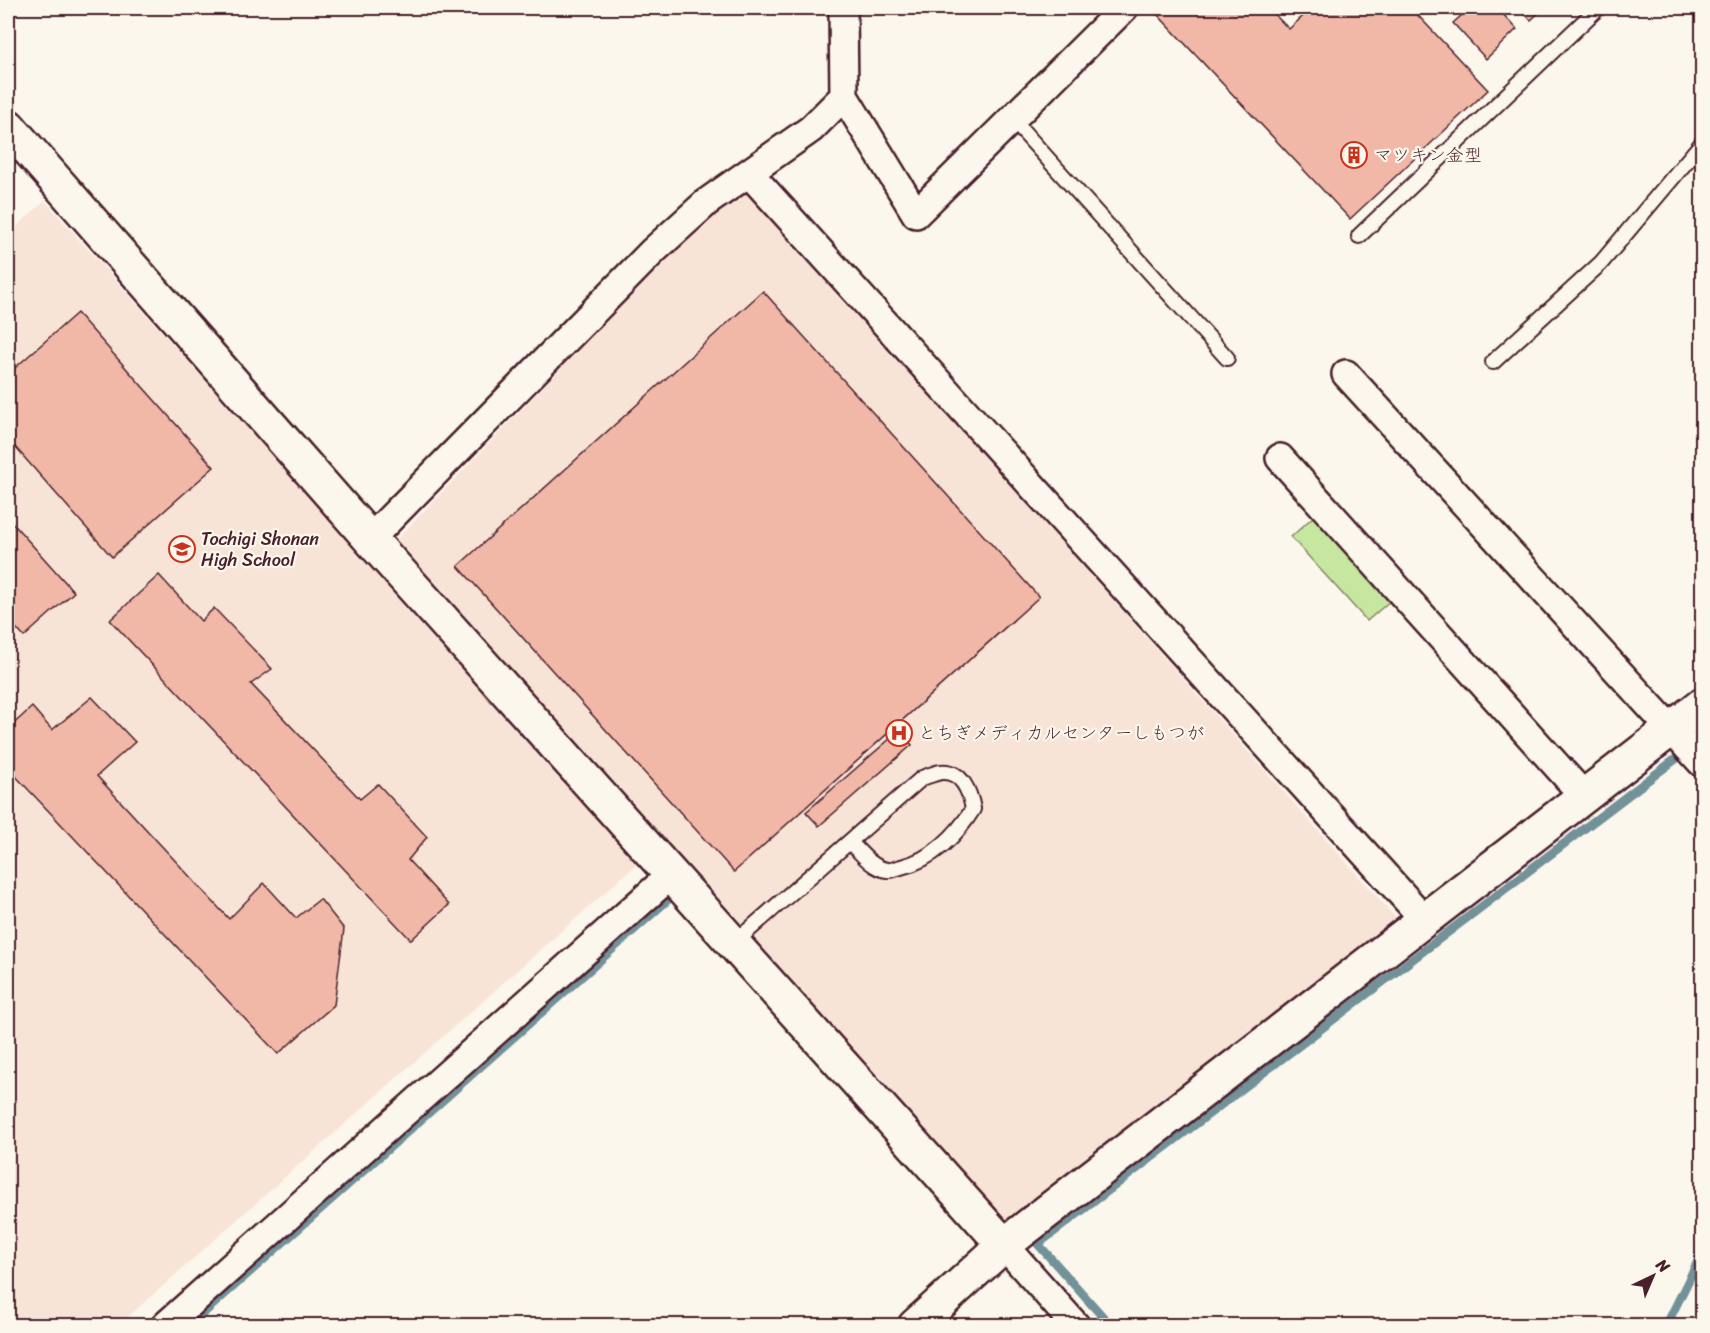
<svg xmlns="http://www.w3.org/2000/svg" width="1710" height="1333" viewBox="0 0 1710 1333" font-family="Sriracha,'Klee One',sans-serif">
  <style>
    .built { fill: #f8e4d7 }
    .green { fill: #c6e79f; stroke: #888365; stroke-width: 1.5 }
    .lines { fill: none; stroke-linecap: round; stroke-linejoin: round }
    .stream { stroke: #729199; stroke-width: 9 }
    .building { fill: #f1b8a7; stroke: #4a1f2b; stroke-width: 1.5 }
    .lane-casing { stroke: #4a1f2b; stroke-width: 18 }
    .street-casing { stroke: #4a1f2b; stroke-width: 32 }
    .secondary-casing { stroke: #4a1f2b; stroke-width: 38 }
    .lane { stroke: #fbf7ec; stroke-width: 14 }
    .street { stroke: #fbf7ec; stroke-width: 27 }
    .secondary { stroke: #fbf7ec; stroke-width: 33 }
    .labels { text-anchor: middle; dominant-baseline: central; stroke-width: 4.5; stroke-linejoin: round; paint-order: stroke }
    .poi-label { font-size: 18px; fill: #4a1f2b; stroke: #fbf7ec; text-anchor: start }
  </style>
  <rect width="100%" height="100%" fill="#fbf7ec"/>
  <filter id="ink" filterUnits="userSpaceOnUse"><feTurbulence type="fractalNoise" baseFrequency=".0167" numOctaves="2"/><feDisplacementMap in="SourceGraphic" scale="12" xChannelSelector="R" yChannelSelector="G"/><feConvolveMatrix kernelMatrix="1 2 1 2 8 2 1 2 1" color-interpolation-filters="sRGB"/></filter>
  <g filter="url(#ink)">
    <path class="built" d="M747,189L1397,919L1007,1224L395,541L650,276L699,228Z
      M45,201L637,864L119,1325H8V234Z"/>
    <path class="green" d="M1315,515L1391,600L1367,621L1291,537Z"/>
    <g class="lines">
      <path class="stream" d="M189,1326L671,897
        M1111,1326L1038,1244L1702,739
        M1666,1326L1702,1253"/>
    </g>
    <path class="building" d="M1164,8H1268L1289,29L1312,8H1411L1488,90L1350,219L1157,14Z
      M1470,8H1497L1517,29L1486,59L1453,23Z
      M1518,8H1544L1531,20Z
      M763,291L1039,597L734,872L458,566Z
      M77,313L214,467L112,557L8,439V374Z
      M8,518L74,592L24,637L8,619Z
      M159,575L201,621L214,608L272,669L251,684L360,799L378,784L427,837L408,860L449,905L411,940L110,620Z
      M92,697L135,742L97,776L229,919L264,883L296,918L320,899L344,929L334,1005L278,1054L8,768V729L32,707L52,730Z
      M900,730L912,745L819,826L806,812Z"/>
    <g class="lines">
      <defs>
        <path id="lane" d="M1011,118L1227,358
          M1359,236L1598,8
          M1493,362L1601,263L1702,143
          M734,943L922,778C928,776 935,773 941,772C962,770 970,793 973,809C957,835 932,860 901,867C897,868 891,871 887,870C872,868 860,852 850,842"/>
        <path id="street" d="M843,8L844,96L916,214L1124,8
          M749,173L1425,920
          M1346,374L1702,763
          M1280,458L1584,796
          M370,539L653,251L707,202L811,129L844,96
          M1004,1245L1076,1326
          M165,1326L672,874"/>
        <path id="secondary" d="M8,126L370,539L1004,1245
          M915,1326L1004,1245L1702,705"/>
      </defs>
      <use href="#lane" class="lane-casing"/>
      <use href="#street" class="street-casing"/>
      <use href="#secondary" class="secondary-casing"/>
      <use href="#lane" class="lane"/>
      <use href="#street" class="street"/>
      <use href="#secondary" class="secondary"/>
    </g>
  </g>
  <defs>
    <symbol id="building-ring" viewBox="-11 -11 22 22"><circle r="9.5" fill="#fbf7ec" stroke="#c8321e" stroke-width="1.5"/><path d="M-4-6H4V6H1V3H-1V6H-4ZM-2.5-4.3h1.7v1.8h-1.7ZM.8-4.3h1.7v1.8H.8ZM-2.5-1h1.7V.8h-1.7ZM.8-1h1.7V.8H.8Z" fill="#c8321e"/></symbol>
    <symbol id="school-ring" viewBox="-11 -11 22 22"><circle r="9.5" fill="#fbf7ec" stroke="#c8321e" stroke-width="1.5"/><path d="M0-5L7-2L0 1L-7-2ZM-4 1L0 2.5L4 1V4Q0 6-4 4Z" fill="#c8321e"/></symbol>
    <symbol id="hospital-ring" viewBox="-11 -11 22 22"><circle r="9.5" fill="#fbf7ec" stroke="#c8321e" stroke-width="1.5"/><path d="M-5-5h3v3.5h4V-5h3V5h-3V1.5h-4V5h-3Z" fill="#c8321e"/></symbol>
  </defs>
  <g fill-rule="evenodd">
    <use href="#building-ring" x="1339" y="140" width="30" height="30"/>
    <use href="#school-ring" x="167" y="534" width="30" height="30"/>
    <use href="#hospital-ring" x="884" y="718" width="30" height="30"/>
  </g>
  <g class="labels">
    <g class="poi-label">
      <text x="1374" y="155">マツキン金型</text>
      <text x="201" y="539">Tochigi Shonan<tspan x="201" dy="21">High School</tspan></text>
      <text x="918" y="733">とちぎメディカルセンターしもつが</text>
    </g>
  </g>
  <rect width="1710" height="1333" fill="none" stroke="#fbf7ec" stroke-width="30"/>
  <rect x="15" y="15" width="1680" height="1303" fill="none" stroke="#4a1f2b" stroke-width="2" filter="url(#ink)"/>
  <g transform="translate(1653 1276) rotate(44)" stroke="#fbf7ec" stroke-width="4.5" paint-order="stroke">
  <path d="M0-4.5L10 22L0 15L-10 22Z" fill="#4a1f2b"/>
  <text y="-9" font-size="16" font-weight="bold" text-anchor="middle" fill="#4a1f2b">N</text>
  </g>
</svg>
